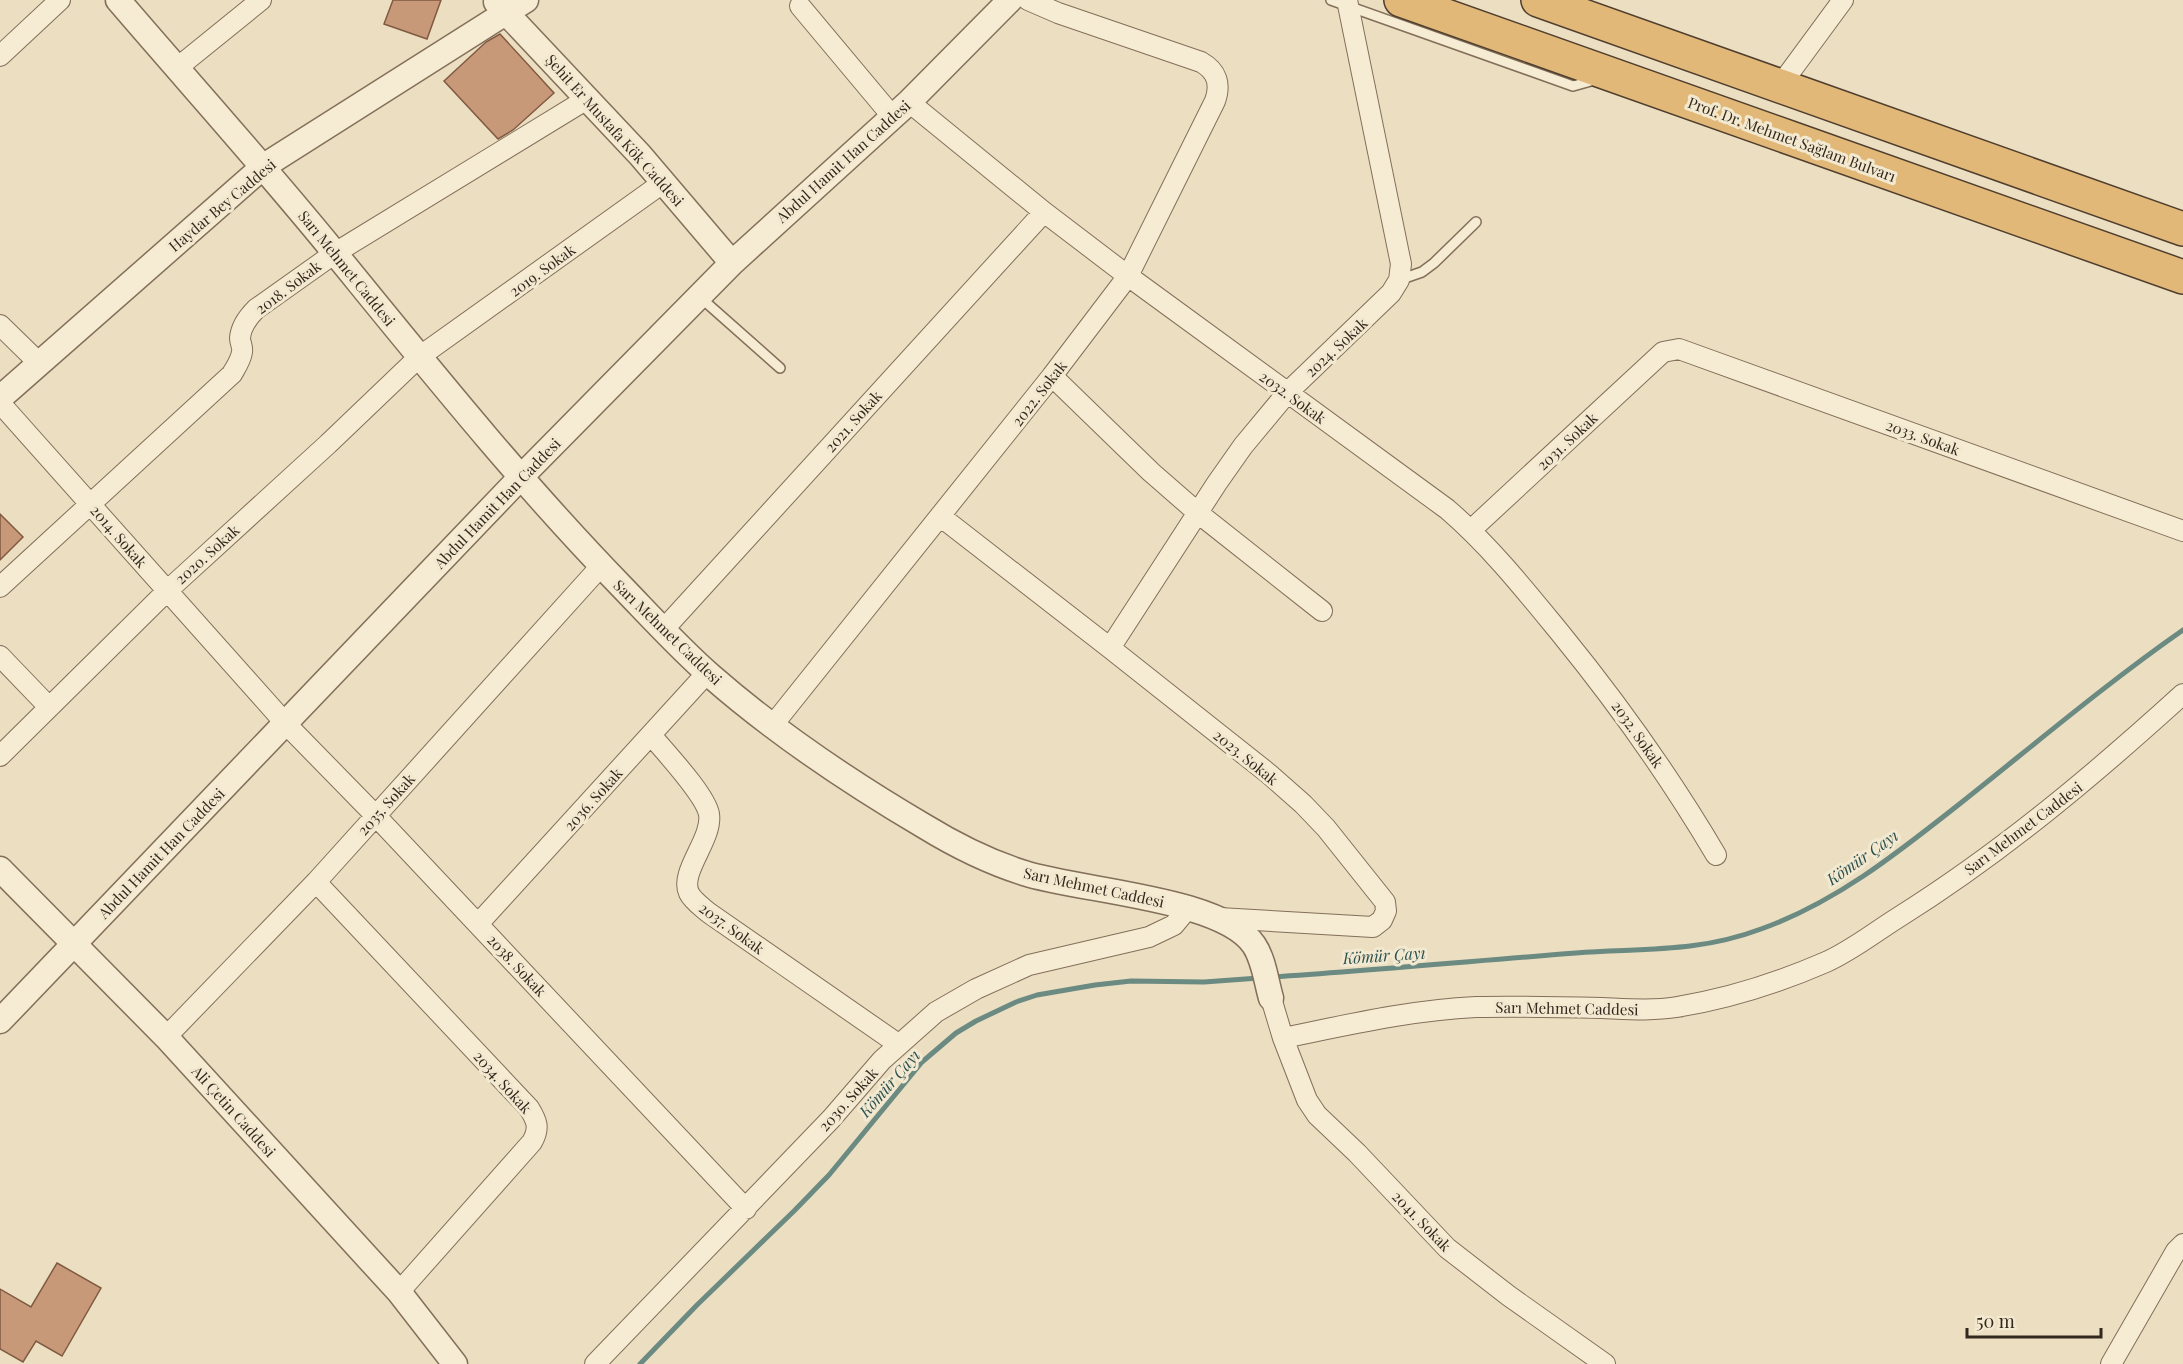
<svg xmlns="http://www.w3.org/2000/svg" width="2183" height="1364" viewBox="0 0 2183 1364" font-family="'Playfair Display',serif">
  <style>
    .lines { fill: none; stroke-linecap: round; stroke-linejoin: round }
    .stream { stroke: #6b8a82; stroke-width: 5 }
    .building { fill: #c79979; stroke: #805a41; stroke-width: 1.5 }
    .service-casing { stroke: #836f5a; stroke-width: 12 }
    .minor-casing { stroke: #836f5a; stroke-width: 22 }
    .tertiary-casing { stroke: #836f5a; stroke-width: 27 }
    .trunk-casing { stroke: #503e2e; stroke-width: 36 }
    .service { stroke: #f6ecd3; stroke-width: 9 }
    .minor { stroke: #f6ecd3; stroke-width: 20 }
    .tertiary { stroke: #f6ecd3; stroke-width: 24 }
    .trunk { stroke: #e1b878; stroke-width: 33 }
    .labels { text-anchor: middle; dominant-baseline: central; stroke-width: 6; stroke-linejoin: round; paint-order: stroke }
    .street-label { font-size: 15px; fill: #33281d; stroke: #f3e9d0 }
    .water-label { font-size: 16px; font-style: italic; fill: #2d5250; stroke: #f3e9d0 }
  </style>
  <rect width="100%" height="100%" fill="#ebdec1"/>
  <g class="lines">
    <path class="stream" d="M1272,977C1373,970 1474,961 1576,953C1642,948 1697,953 1761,929C1837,902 1900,851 1962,802C2035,744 2107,683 2183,630
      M640,1364L697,1305L794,1211L829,1175L922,1062L956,1033L976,1021L1016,1002L1037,995L1095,985L1131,981L1204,982L1259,978"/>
  </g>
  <path class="building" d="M393,0H441L427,39L384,24Z
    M500,34L554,93L513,130L498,139L444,81L486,42Z
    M0,514L23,537L0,560Z
    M57,1263L101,1288L62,1356L36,1341L23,1362L0,1349V1289L31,1307Z"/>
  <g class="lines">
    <defs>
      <path id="service" d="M1331,0L1573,86L1598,79
        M1399,280L1422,272L1434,263L1476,222
        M701,298L780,368"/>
      <path id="minor" d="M1028,0L1058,13L1201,62C1217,71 1221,84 1215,101L1128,276L1447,509C1490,546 1525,590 1561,634C1618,704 1670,777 1716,855
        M800,6L892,116
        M0,56L60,0
        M177,68L261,0
        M1779,87L1843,0
        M0,325L39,363
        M1052,376L1151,472L1198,513L1322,611
        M0,403L286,724L375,815L746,1209
        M940,516L1110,648L1269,774L1303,804L1326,828L1385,902L1386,911L1382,920L1373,927L1219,918
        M1471,530L1663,352L1679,349L2183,531
        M0,587L232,374C236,367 241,360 242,352C243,347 240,343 240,338C241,326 248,317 256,309L335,253L587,99
        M663,630L1044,212
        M1110,648L1217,483L1243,446L1287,393L1391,293L1399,280L1401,264L1347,0
        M0,656L49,707
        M772,726L1052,376L1128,276L1044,212L909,102
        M651,735C665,752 705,794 709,814C713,839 679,872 689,893C693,901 702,907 709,913L898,1044
        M0,756L167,591L328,444L419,357L664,182
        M316,882L529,1108C537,1121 540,1128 532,1142L399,1292
        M478,924L707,673
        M1271,998L1283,1038C1347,1025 1411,1010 1476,1007C1518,1006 1560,1007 1602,1008C1627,1009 1652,1011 1677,1007C1727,999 1780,982 1826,962C1851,951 1875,932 1899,917C2001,853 2094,775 2183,694
        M166,1037L316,882L601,566
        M1283,1038L1307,1100L1317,1115L1357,1153L1447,1248L1509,1296L1605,1364
        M595,1364L831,1119L882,1060L936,1012L976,989L1029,965L1149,937L1174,925L1188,908
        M2111,1364L2176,1251L2183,1244"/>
      <path id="tertiary" d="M118,0C190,84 264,166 334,252C427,366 519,481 622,587C651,617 680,649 711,676C775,732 851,783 924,826C955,845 989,862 1024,873C1079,891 1223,898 1254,945C1264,960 1266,981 1271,998
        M496,2L640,155L732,263
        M0,398L264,166L526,0
        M0,869L166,1037L399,1292L455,1364
        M0,1021L520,478L732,263L909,102L1010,0"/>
      <path id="trunk" d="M1401,0C1662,91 1922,186 2183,277
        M1538,0L2183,229"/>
    </defs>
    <use href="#service" class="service-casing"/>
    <use href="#minor" class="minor-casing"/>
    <use href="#tertiary" class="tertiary-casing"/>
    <use href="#trunk" class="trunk-casing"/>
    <use href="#service" class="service"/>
    <use href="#minor" class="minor"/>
    <use href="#tertiary" class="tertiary"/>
    <use href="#trunk" class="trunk"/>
  </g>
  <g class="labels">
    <g class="street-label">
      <text transform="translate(615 130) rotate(48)">Şehit Er Mustafa Kök Caddesi</text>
      <text transform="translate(1792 139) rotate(20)">Prof. Dr. Mehmet Sağlam Bulvarı</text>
      <text transform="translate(843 161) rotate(-42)">Abdul Hamit Han Caddesi</text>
      <text transform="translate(222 205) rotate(-40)">Haydar Bey Caddesi</text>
      <text transform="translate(347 268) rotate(51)">Sarı Mehmet Caddesi</text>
      <text transform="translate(542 270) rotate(-36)">2019. Sokak</text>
      <text transform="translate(288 287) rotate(-37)">2018. Sokak</text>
      <text transform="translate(1336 347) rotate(-43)">2024. Sokak</text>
      <text transform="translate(1039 393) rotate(-52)">2022. Sokak</text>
      <text transform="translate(1293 397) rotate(36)">2032. Sokak</text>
      <text transform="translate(853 421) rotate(-48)">2021. Sokak</text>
      <text transform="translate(1923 437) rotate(20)">2033. Sokak</text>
      <text transform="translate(1567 441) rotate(-43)">2031. Sokak</text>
      <text transform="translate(497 503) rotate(-46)">Abdul Hamit Han Caddesi</text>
      <text transform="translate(119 536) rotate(49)">2014. Sokak</text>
      <text transform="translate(207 554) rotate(-42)">2020. Sokak</text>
      <text transform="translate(668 632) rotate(44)">Sarı Mehmet Caddesi</text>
      <text transform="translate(1638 734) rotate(55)">2032. Sokak</text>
      <text transform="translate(1246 757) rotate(39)">2023. Sokak</text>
      <text transform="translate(593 799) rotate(-48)">2036. Sokak</text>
      <text transform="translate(386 804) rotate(-48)">2035. Sokak</text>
      <text transform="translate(2023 828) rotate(-37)">Sarı Mehmet Caddesi</text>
      <text transform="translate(161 853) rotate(-46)">Abdul Hamit Han Caddesi</text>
      <text transform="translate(1094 887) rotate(12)">Sarı Mehmet Caddesi</text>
      <text transform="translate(732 928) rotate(36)">2037. Sokak</text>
      <text transform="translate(517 965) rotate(47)">2038. Sokak</text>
      <text transform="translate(1567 1008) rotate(1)">Sarı Mehmet Caddesi</text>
      <text transform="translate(503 1082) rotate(48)">2034. Sokak</text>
      <text transform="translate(848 1099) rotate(-48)">2030. Sokak</text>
      <text transform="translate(234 1111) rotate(48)">Ali Çetin Caddesi</text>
      <text transform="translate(1422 1221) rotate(46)">2041. Sokak</text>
    </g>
    <g class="water-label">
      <text transform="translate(1862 857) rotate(-35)">Kömür Çayı</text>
      <text transform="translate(1384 955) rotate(-4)">Kömür Çayı</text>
      <text transform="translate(889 1083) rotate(-49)">Kömür Çayı</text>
    </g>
  </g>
  <path d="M1967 1328v9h134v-9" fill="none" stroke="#33281d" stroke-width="3"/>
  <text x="1976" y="1328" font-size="18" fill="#33281d" stroke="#f3e9d0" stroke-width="4.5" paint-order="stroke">50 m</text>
</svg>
